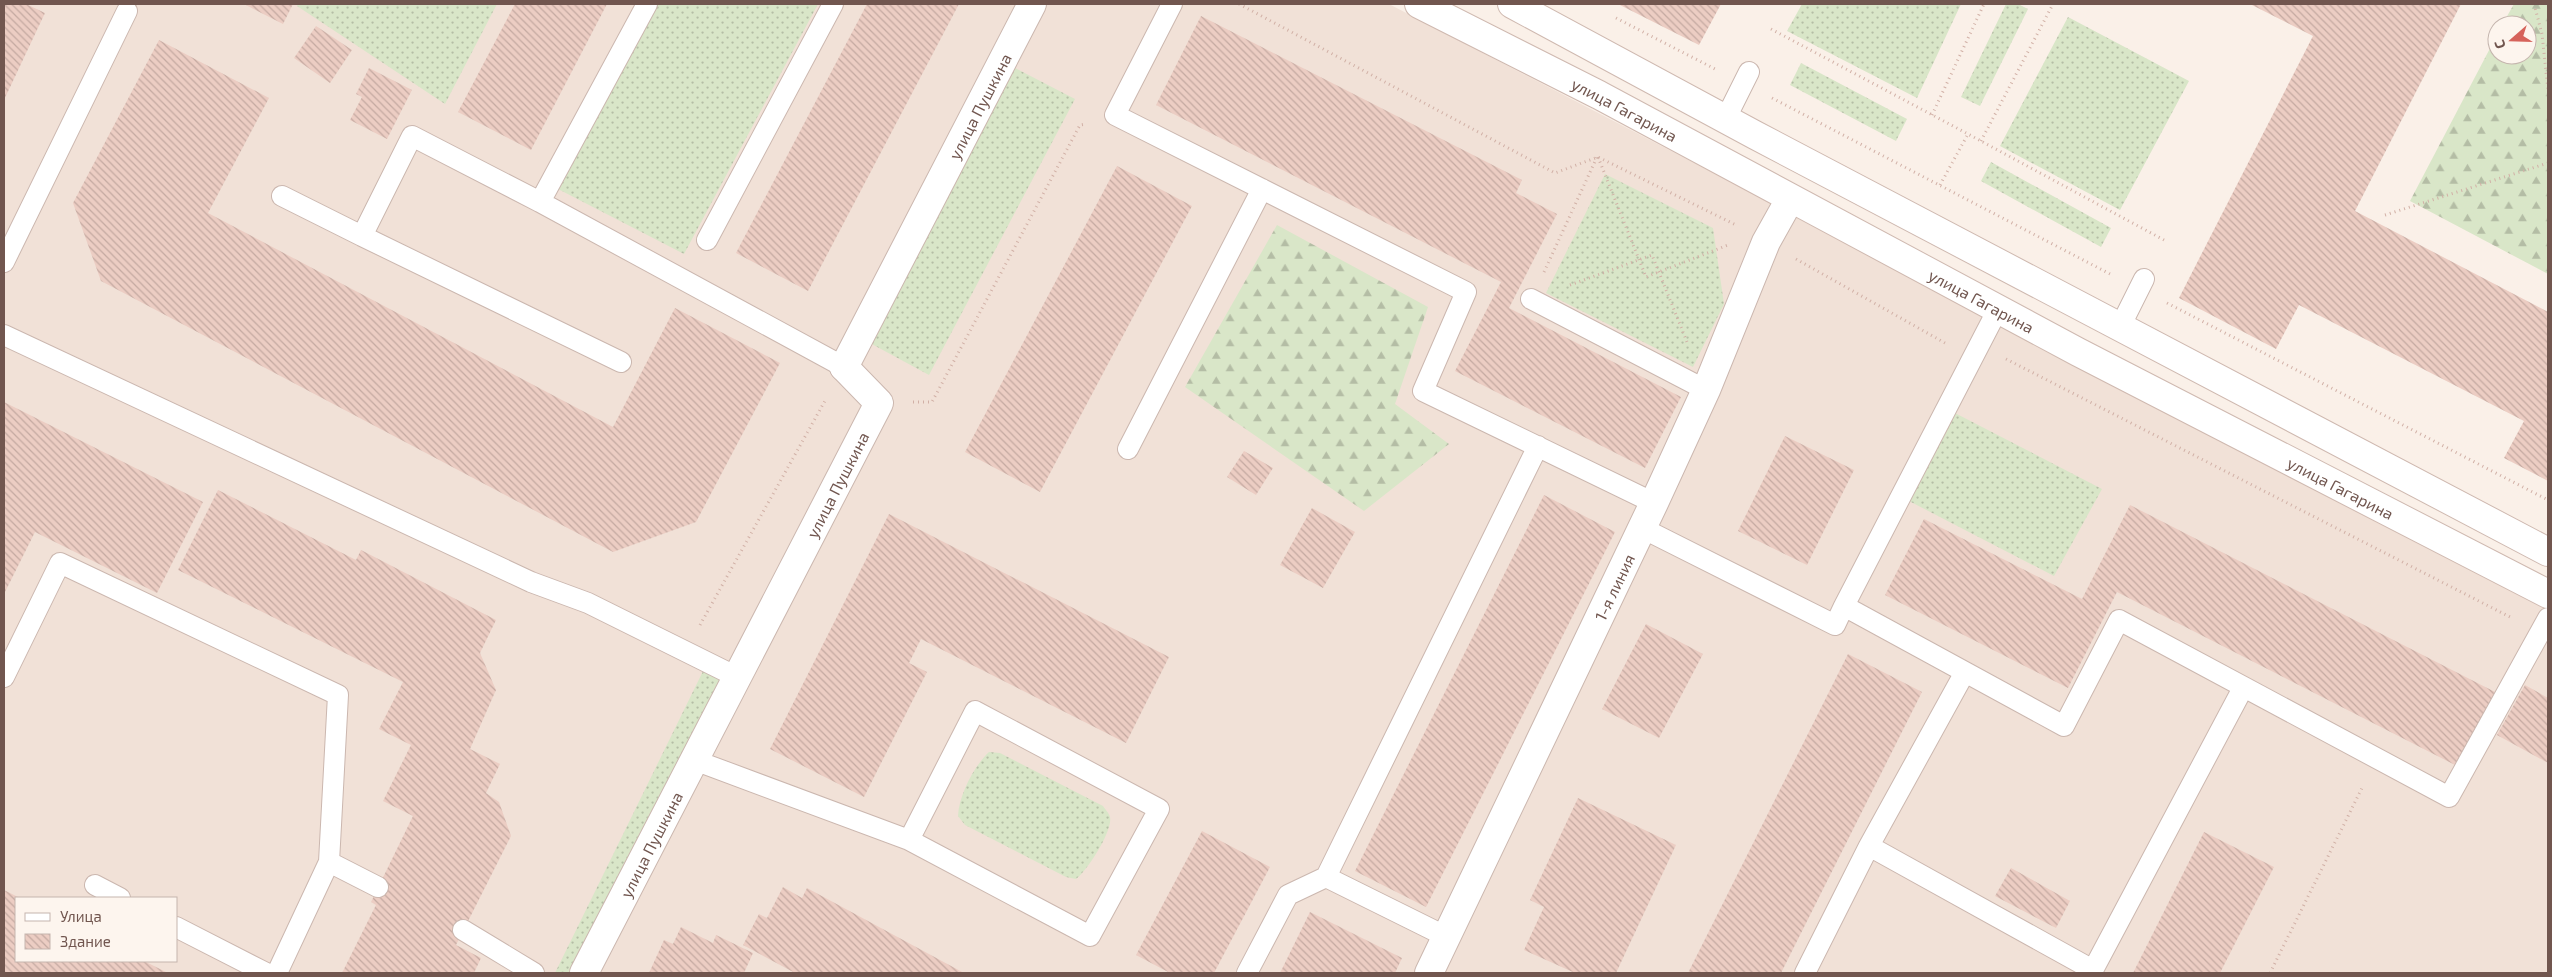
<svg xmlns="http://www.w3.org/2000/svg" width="2552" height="977" viewBox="0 0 2552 977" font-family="'Exo 2',sans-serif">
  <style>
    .residential { fill: #f1e1d7; fill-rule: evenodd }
    .grass { fill: url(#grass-dots) }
    .forest { fill: url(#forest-firs) }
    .building { fill: url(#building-back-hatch) }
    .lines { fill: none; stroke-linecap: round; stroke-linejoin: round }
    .service-casing { stroke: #cbb7af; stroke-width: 22 }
    .pedestrian-casing { stroke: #cbb7af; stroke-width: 30 }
    .minor-casing { stroke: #cbb7af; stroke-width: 30 }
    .secondary-casing { stroke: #cfb9b0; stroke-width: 30 }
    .path { stroke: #d1b0a6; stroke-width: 3; stroke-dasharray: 1 4; stroke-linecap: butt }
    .service { stroke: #fff; stroke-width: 20 }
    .pedestrian { stroke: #fff; stroke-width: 28 }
    .minor { stroke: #fff; stroke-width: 28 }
    .secondary { stroke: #fff; stroke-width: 28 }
    .labels { text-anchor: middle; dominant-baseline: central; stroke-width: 5; stroke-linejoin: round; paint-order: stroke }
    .street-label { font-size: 16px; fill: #71564f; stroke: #fdf5ee }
  </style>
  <defs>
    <pattern id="grass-dots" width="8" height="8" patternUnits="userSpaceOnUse" patternTransform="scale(1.25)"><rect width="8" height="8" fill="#d9e6c8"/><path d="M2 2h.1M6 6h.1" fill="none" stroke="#b4bda5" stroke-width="1.8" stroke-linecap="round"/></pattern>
    <pattern id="forest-firs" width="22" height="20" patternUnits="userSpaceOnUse" patternTransform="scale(1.25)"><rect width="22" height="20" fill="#d9e6c8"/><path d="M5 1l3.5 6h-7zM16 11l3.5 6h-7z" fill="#b4bda5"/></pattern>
    <pattern id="building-back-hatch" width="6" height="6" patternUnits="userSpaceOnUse" patternTransform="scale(1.25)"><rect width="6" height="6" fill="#eccdc3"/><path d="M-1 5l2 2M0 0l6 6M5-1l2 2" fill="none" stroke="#c4a9a1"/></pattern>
  </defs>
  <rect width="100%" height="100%" fill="#faf0e8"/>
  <path class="residential" d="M4,4H1389L2548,608V973H4ZM16,898H176V961H16Z"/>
  <path class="grass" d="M298,4H497L445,104L297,6Z
    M658,4H818L684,254L558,189Z
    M1802,4H1961L1917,98L1787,31Z
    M2006,4H2018L2028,9L1980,106L1961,97Z
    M2068,17L2189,81L2120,210L2000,146Z
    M1801,63L1907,119L1896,141L1790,85Z
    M1013,67L1075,99L929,375L868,342Z
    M1991,162L2111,228L2101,247L1981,181Z
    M1605,174L1713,228L1724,304L1693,367L1546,293Z
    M1953,412L2102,489L2054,576L1909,501Z
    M707,663L737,677L584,973H555Z
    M989,752L1000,753L1103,806C1105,809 1109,813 1110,817C1113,831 1087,871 1076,879L1066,877L965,825L958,816C959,795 974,766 989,752Z"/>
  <path class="forest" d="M2514,4H2548V274L2410,201L2497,35V55H2527V25H2502Z
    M1277,225L1428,307L1395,404L1449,444L1364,511L1185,387Z"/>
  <path class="building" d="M4,4H26L45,13L4,100Z
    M244,4H293L283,24Z
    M515,4H607L531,150L458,112Z
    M867,4H959L808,291L736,253Z
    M1618,4H1721L1699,45Z
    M2250,4H2461L2355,211L2548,312V481L2504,458L2524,421L2299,305L2276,349L2179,298L2313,36Z
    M1201,16L1522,180L1516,193L1557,214L1509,308L1681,397L1645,468L1455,371L1501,282L1156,105Z
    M316,26L352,50L330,83L294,58Z
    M159,40L269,98L208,213L613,427L675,308L780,363L696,522L613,552L101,281L73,203Z
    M369,68L412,90L387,139L350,120L362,97L356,94Z
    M1117,166L1192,206L1040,492L965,452Z
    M4,402L203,502L157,593L35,532L4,594Z
    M1785,436L1854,470L1807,565L1738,531Z
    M1244,451L1273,468L1256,495L1227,477Z
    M218,490L356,560L361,550L496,620L480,653L496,690L470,749L500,764L486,793L499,802L511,836L456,945L481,958L474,973H342L376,905L371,902L413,816L383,801L411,745L379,729L403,682L178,570Z
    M1544,495L1615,532L1426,907L1355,871Z
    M2130,505L2495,692L2457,766L2117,592L2068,688L1885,595L1924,519L2082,599Z
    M1312,508L1355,532L1323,588L1280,565Z
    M889,514L1169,657L1126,743L921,639L909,663L927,672L864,797L770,749Z
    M1646,624L1703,654L1659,738L1602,709Z
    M1848,654L1922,692L1781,973H1688Z
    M2525,685L2548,698V763L2497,735Z
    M1578,798L1676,845L1616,973H1575L1524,950L1544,907L1530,900Z
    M1202,831L1270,867L1214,973H1170L1136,955Z
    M2204,832L2274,867L2220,973H2133Z
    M2011,868L2070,901L2056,928L1995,896Z
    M783,887L802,898L807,888L964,973H795L743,945L759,914L767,918Z
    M4,890L20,898H16V961H144L168,973H4Z
    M1310,912L1402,958L1395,973H1280Z
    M681,927L713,943L716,935L753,953L744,973H649L664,940L673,944Z"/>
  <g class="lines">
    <defs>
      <path id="service" d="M647,4L540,202L844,367
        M1172,4L1115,115L1466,292L1423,391L1654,503
        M1726,118L1749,72
        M282,196L362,236
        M540,202L412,136L362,236L621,362
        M707,240L833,4
        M4,262L127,11
        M1531,299L1706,390
        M1998,309L1844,606L2064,726L2119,620L2449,797L2548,618
        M2120,327L2144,279
        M4,335L531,582L588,603L737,677
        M1128,449L1262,189
        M1642,528L1835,625L1844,606
        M4,677L60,563L338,695L329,862L277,973
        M694,760L909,840L975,711L1159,809L1090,936L909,840
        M1869,846L2093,970L2243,688
        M329,862L378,887
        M1326,877L1447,937
        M95,885L120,898
        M176,927L266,973
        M463,930L534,973
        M1247,973L1288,895L1326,877L1538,446
        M1805,973L1869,846L1965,672"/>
      <g id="pedestrian">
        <path id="s1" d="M844,367L1032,4"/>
      </g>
      <g id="minor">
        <path id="s2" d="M584,973L879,403L844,367"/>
        <path id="s3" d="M1429,973L1654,503L1706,390L1766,242L1790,199"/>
      </g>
      <g id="secondary">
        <path id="s4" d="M1419,4L1599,95L2078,352L2548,594"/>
        <path d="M1512,4L1755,135L2548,552"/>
      </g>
    </defs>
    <use href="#service" class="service-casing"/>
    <use href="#pedestrian" class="pedestrian-casing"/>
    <use href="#minor" class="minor-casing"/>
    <use href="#secondary" class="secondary-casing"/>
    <path class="path" d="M1239,4L1555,173L1598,157L1736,225
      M2534,4L2542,34L2548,90
      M1616,18L1717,70
      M1771,29L1968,134
      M1772,98L2112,275
      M1932,115L1984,4
      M1981,141L2053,4
      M1598,157L1646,277L1728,245
      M1940,185L1968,134L2164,240
      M2385,215L2548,163
      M1796,259L1945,343
      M1544,272L1597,157
      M1570,285L1652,255L1687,342
      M2167,303L2548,500
      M2006,359L2512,618
      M913,402H932L1080,125L1086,124
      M700,625L826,399
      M2270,973L2363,786"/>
    <use href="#service" class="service"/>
    <use href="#pedestrian" class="pedestrian"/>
    <use href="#minor" class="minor"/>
    <use href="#secondary" class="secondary"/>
  </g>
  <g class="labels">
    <g class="street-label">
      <text stroke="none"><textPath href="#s1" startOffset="294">улица Пушкина</textPath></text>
      <text stroke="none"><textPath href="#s4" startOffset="231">улица Гагарина</textPath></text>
      <text stroke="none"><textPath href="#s4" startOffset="636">улица Гагарина</textPath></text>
      <text stroke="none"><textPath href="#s2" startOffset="550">улица Пушкина</textPath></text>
      <text stroke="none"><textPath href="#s4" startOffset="1041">улица Гагарина</textPath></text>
      <text stroke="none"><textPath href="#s3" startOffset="428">1-я линия</textPath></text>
      <text stroke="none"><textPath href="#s2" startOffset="145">улица Пушкина</textPath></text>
    </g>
  </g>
  <rect width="2552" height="977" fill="none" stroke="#71564f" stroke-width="10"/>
  <rect x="15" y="897" width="162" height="65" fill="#fdf5ee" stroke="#c5b5ae"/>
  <rect x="25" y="913" width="25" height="8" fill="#ffffff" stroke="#c5b5ae"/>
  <text x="60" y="922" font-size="15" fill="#71564f">Улица</text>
  <rect x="25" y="934" width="25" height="15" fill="url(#building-back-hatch)" stroke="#c5b5ae"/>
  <text x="60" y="947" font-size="15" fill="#71564f">Здание</text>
  <g transform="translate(2512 40) rotate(250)"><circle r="24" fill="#fdf5ee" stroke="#c5b5ae"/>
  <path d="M0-4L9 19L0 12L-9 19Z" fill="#d6635b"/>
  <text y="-8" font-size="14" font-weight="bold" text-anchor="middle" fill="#71564f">С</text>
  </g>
</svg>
